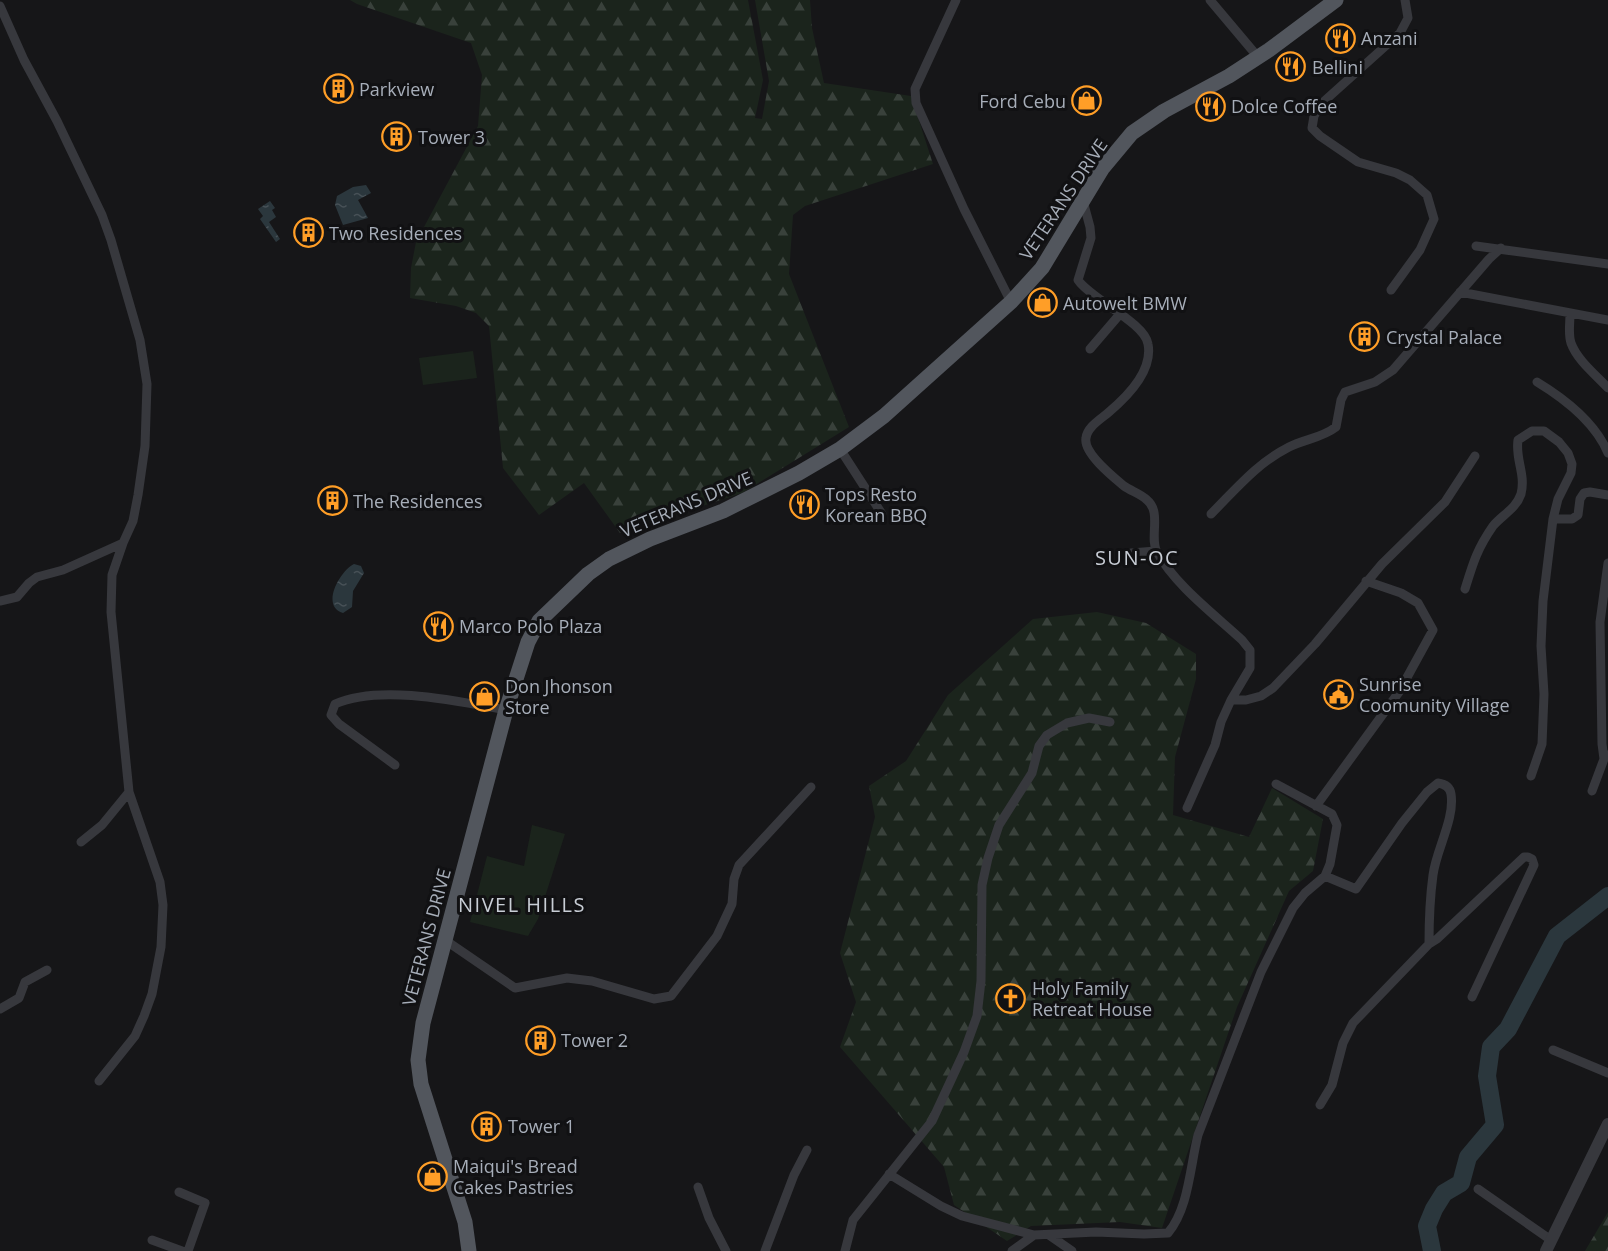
<svg xmlns="http://www.w3.org/2000/svg" width="1608" height="1251" viewBox="0 0 1608 1251" font-family="'Open Sans',sans-serif">
  <style>
    .green { fill: #1b241c }
    .forest { fill: url(#forest-firs) }
    .water { fill: url(#water-ripples) }
    .lines { fill: none; stroke-linecap: round; stroke-linejoin: round }
    .river { stroke: #2b373d; stroke-width: 18 }
    .minor { stroke: #37383d; stroke-width: 9 }
    .tertiary { stroke: #37383d; stroke-width: 12 }
    .primary { stroke: #52565d; stroke-width: 15 }
    .labels { text-anchor: middle; dominant-baseline: central; stroke-width: 6; stroke-linejoin: round; paint-order: stroke }
    .poi-label { font-size: 18px; fill: #a7aeb9; stroke: #111113; text-anchor: start }
    .street-label { font-size: 18px; fill: #a7aeb9; stroke: #111113 }
    .neighbourhood-label { font-size: 20px; letter-spacing: 1.5px; fill: #c8cdd5; stroke: #111113 }
  </style>
  <defs>
    <pattern id="forest-firs" width="22" height="20" patternUnits="userSpaceOnUse" patternTransform="scale(1.5)"><rect width="22" height="20" fill="#1b241c"/><path d="M5 1l3.5 6h-7zM16 11l3.5 6h-7z" fill="#39413b"/></pattern>
    <pattern id="water-ripples" width="26" height="14" patternUnits="userSpaceOnUse" patternTransform="scale(1.5)"><rect width="26" height="14" fill="#2b373d"/><path d="M2 4q2-2 4 0t4 0M15 11q2-2 4 0t4 0" fill="none" stroke="#475157"/></pattern>
  </defs>
  <rect width="100%" height="100%" fill="#161618"/>
  <path class="green" d="M473,351L477,378L423,385L419,358Z
    M532,825L565,834L538,919L528,936L470,922L487,856L524,866Z"/>
  <path class="forest" d="M350,0H748L763,80L755,118L762,119L769,81L755,0H810L812,28L824,83L911,96L933,164L805,206L793,215L789,274L849,427L742,493L620,533L584,483L539,515L503,468L489,326L476,313L456,306L410,298L411,268L416,242L478,126L482,75L471,43L357,4Z
    M1097,612L1146,623L1196,654V679L1175,757L1173,815L1249,837L1272,788L1323,819L1313,871L1289,891L1237,1007L1162,1228L1120,1222L1031,1226L1007,1241L954,1205L944,1167L840,1047L856,1002L840,953L875,817L869,786L906,761L948,695L1033,619Z
    M1608,1212V1251H1585Z"/>
  <path class="water" d="M366,185L371,193L358,200L368,218L343,225L335,205L337,196L353,187Z
    M270,201L275,208L272,210L276,217L269,222L280,239L276,242L260,219L263,216L258,209Z
    M354,564L361,566L364,573L353,591L352,607L343,613C320,606 340,571 354,564Z"/>
  <g class="lines">
    <path class="river" d="M1432,1251L1427,1226L1434,1209L1444,1193L1461,1183L1468,1157L1495,1125L1487,1076L1491,1047L1508,1029L1557,936L1608,896"/>
    <path class="minor" d="M956,0L915,89L916,103L964,209L1011,302
      M1210,0L1258,57
      M0,6L24,60L57,121L102,215L111,240L140,340L147,384L145,446L138,495L133,521L123,543L112,575L111,612L129,792L160,882L163,905L161,947L152,994L144,1016L135,1036L99,1081
      M1083,201L1090,227L1091,238L1078,280C1091,299 1145,323 1148,344C1153,370 1128,396 1109,412C1101,419 1087,427 1086,438C1083,453 1113,477 1124,486C1131,491 1141,494 1147,500C1162,512 1149,538 1157,552C1175,585 1215,615 1242,640L1250,650V668L1231,700L1221,722L1215,745L1187,808
      M1476,246L1608,264
      M1391,290L1420,250L1434,219L1427,195L1410,180L1396,173L1358,162L1320,136L1312,128L1314,116L1321,104L1400,33L1408,18L1405,0
      M1460,292L1608,320
      M1570,314C1570,324 1568,334 1571,343C1577,360 1596,375 1608,388
      M1090,349L1120,314
      M1537,382C1565,399 1595,422 1608,453
      M840,449L882,514
      M1211,514C1237,488 1256,464 1289,447C1305,439 1322,438 1336,427L1341,400L1345,392L1375,382L1393,370L1489,259L1501,248
      M1553,519H1572L1578,515L1580,499L1584,493L1590,492L1608,495
      M1131,553L1156,551
      M1465,589C1473,563 1477,549 1493,526C1502,515 1516,509 1521,494C1526,474 1515,459 1518,440L1532,431H1544L1559,442L1568,453L1572,464L1571,473L1558,499L1553,519L1543,601L1541,646L1544,694L1542,744L1531,776
      M0,601L17,597L29,583L37,577L63,570L123,543
      M1231,700H1246L1261,696L1273,688L1315,644L1382,564L1445,502L1475,456
      M1604,759L1602,744L1600,622L1608,563
      M395,765L339,724L331,715L335,704C380,684 457,701 506,710
      M1592,791L1604,759L1608,755
      M1316,806L1399,692L1433,630L1418,603L1401,593L1366,581
      M81,842L102,825L129,792
      M445,940L515,988L567,978L592,981L654,999L671,996L717,936L732,904L734,879L739,865L811,787
      M1429,944L1437,939L1524,857H1528L1532,859L1534,865L1472,997
      M0,1009L19,998L25,982L47,970
      M1553,1050L1608,1073
      M1320,1105L1332,1085L1343,1043L1353,1023L1429,944C1429,921 1430,897 1433,875C1436,850 1455,819 1451,794C1450,787 1445,784 1438,783L1427,792L1402,823L1356,889L1325,876
      M889,1174L941,1206L962,1216L1034,1235L1096,1232L1144,1234L1168,1233C1189,1208 1190,1166 1198,1135L1261,972L1293,908L1305,893L1325,876L1330,864L1337,825L1332,814L1276,784
      M698,1187L709,1218L726,1251
      M1478,1189L1551,1240
      M179,1192L205,1203L188,1251
      M1049,1235L1072,1251
      M152,1240L182,1251
      M765,1251L794,1175L807,1150
      M845,1251L853,1220L932,1121L964,1052L977,1016L981,981L982,885L988,858L999,825L1032,773L1039,746L1047,735L1067,723L1089,718L1110,722
      M1012,1251L1034,1235"/>
    <path class="tertiary" d="M1546,1251L1608,1124"/>
    <path class="primary" d="M469,1251L465,1222L421,1084L418,1060L423,1023L506,710L528,642L539,621L588,574L609,559L650,539L723,511L799,473L840,449L884,416L1011,302L1042,268L1102,169L1132,133L1164,111L1229,76L1269,50L1336,0"/>
  </g>
  <defs>
    <symbol id="restaurant-ring" viewBox="-11 -11 22 22"><circle r="9.5" fill="#111113" stroke="#ff9e27" stroke-width="1.5"/><path d="M-5-6h1v4h1v-4h1v4h1v-4h1v5L-1.5 .5V6h-2V.5L-5-1ZM5-6V6H3V1.5H1.5Q1.5-4 5-6Z" fill="#ff9e27"/></symbol>
    <symbol id="building-ring" viewBox="-11 -11 22 22"><circle r="9.5" fill="#111113" stroke="#ff9e27" stroke-width="1.5"/><path d="M-4-6H4V6H1V3H-1V6H-4ZM-2.5-4.3h1.7v1.8h-1.7ZM.8-4.3h1.7v1.8H.8ZM-2.5-1h1.7V.8h-1.7ZM.8-1h1.7V.8H.8Z" fill="#ff9e27"/></symbol>
    <symbol id="shop-ring" viewBox="-11 -11 22 22"><circle r="9.5" fill="#111113" stroke="#ff9e27" stroke-width="1.5"/><path d="M-5-2.5h2.3a2.7 3.5 0 0 1 5.4 0H5L5.5 6h-11ZM-1.5-2.5h3a1.5 2.3 0 0 0-3 0Z" fill="#ff9e27"/></symbol>
    <symbol id="civic-ring" viewBox="-11 -11 22 22"><circle r="9.5" fill="#111113" stroke="#ff9e27" stroke-width="1.5"/><path d="M-.6-6.5H3V-4.5H.6V-3L4-1V1h2V6H-6V1h2V-1L-.6-3ZM-1.2 2.5V6h2.4V2.5Z" fill="#ff9e27"/></symbol>
    <symbol id="church-ring" viewBox="-11 -11 22 22"><circle r="9.5" fill="#111113" stroke="#ff9e27" stroke-width="1.5"/><path d="M-1.2-6h2.4v3.5h3.3v2.4h-3.3V6h-2.4V-.1h-3.3v-2.4h3.3Z" fill="#ff9e27"/></symbol>
  </defs>
  <g fill-rule="evenodd">
    <use href="#restaurant-ring" x="1324" y="22" width="33" height="33"/>
    <use href="#restaurant-ring" x="1274" y="50" width="33" height="33"/>
    <use href="#building-ring" x="322" y="72" width="33" height="33"/>
    <use href="#shop-ring" x="1070" y="84" width="33" height="33"/>
    <use href="#restaurant-ring" x="1194" y="90" width="33" height="33"/>
    <use href="#building-ring" x="380" y="120" width="33" height="33"/>
    <use href="#building-ring" x="292" y="216" width="33" height="33"/>
    <use href="#shop-ring" x="1026" y="286" width="33" height="33"/>
    <use href="#building-ring" x="1348" y="320" width="33" height="33"/>
    <use href="#building-ring" x="316" y="484" width="33" height="33"/>
    <use href="#restaurant-ring" x="788" y="488" width="33" height="33"/>
    <use href="#restaurant-ring" x="422" y="610" width="33" height="33"/>
    <use href="#civic-ring" x="1322" y="678" width="33" height="33"/>
    <use href="#shop-ring" x="468" y="680" width="33" height="33"/>
    <use href="#church-ring" x="994" y="982" width="33" height="33"/>
    <use href="#building-ring" x="524" y="1024" width="33" height="33"/>
    <use href="#building-ring" x="470" y="1110" width="33" height="33"/>
    <use href="#shop-ring" x="416" y="1160" width="33" height="33"/>
  </g>
  <g class="labels">
    <g class="poi-label">
      <text x="1361" y="38">Anzani</text>
      <text x="1312" y="67">Bellini</text>
      <text x="359" y="89">Parkview</text>
      <text x="1066" y="101" text-anchor="end">Ford Cebu</text>
      <text x="1231" y="106">Dolce Coffee</text>
      <text x="418" y="137">Tower 3</text>
      <text x="329" y="233">Two Residences</text>
      <text x="1063" y="303">Autowelt BMW</text>
      <text x="1386" y="337">Crystal Palace</text>
      <text x="825" y="494">Tops Resto<tspan x="825" dy="21">Korean BBQ</tspan></text>
      <text x="353" y="501">The Residences</text>
      <text x="459" y="626">Marco Polo Plaza</text>
      <text x="1359" y="684">Sunrise<tspan x="1359" dy="21">Coomunity Village</tspan></text>
      <text x="505" y="686">Don Jhonson<tspan x="505" dy="21">Store</tspan></text>
      <text x="1032" y="988">Holy Family<tspan x="1032" dy="21">Retreat House</tspan></text>
      <text x="561" y="1040">Tower 2</text>
      <text x="508" y="1126">Tower 1</text>
      <text x="453" y="1166">Maiqui's Bread<tspan x="453" dy="21">Cakes Pastries</tspan></text>
    </g>
    <g class="street-label">
      <text transform="translate(1063 199) rotate(-56)">VETERANS DRIVE</text>
      <text transform="translate(686 504) rotate(-23)">VETERANS DRIVE</text>
      <text transform="translate(426 937) rotate(-75)">VETERANS DRIVE</text>
    </g>
    <g class="neighbourhood-label">
      <text x="1137" y="557">SUN-OC</text>
      <text x="522" y="904">NIVEL HILLS</text>
    </g>
  </g>
</svg>
